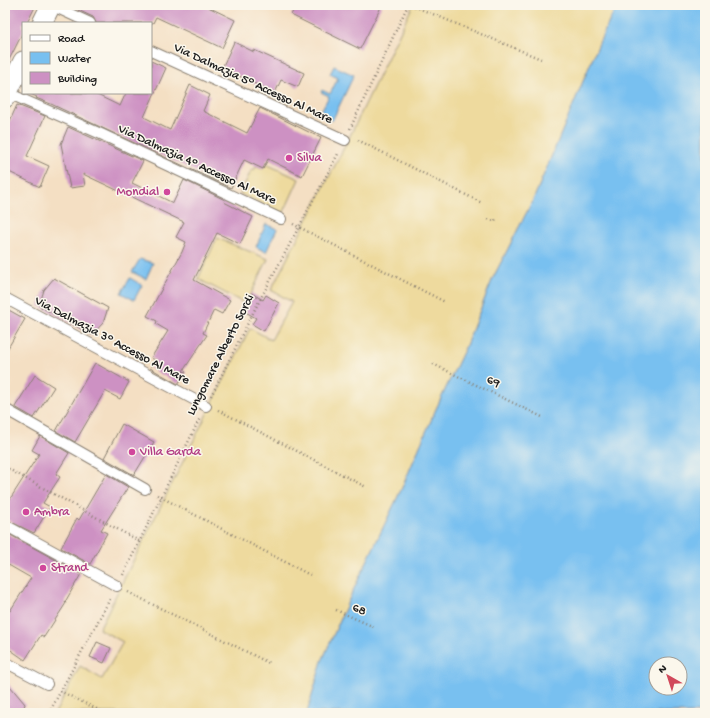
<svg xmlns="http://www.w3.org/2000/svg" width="710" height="718" viewBox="0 0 710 718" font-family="'Gochi Hand',sans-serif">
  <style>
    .sand { fill: #eeda9e; stroke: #857b5d }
    .water { fill: #78c0f0; stroke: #4a6e86; fill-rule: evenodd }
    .building { fill: #cd91c3 }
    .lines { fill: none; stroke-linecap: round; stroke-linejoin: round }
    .lane-casing { stroke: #887e70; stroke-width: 12 }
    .street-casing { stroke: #887e70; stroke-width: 21 }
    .path { stroke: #887e70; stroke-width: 2.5; stroke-dasharray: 1 3; stroke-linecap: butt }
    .lane { stroke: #fff; stroke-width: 10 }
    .street { stroke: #fff; stroke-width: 19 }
    .hotel-dot { fill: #d1479c; stroke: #fbf7ec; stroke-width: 1.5 }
    .labels { text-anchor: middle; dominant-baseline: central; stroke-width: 3; stroke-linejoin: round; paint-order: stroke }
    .street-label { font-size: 13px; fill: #1c1c1c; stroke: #fbf7ec }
    .hotel-label { font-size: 13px; fill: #b23c85; stroke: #fbf7ec; text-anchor: start }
  </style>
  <rect width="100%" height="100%" fill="#fbf7ec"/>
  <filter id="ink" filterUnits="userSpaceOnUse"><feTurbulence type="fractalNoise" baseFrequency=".025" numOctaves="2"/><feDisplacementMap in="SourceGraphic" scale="8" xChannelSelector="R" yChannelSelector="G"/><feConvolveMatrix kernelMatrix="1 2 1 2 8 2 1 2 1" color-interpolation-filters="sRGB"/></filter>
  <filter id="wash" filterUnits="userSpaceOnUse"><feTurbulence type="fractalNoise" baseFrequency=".012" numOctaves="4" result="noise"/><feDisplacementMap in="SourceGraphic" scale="16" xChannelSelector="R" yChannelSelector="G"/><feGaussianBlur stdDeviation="0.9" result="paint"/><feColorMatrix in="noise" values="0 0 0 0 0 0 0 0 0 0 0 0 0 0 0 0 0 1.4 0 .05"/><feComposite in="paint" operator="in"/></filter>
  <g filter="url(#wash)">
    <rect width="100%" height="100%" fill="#f4dfc3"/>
    <path class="sand" d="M413,5H617L600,41L534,198L493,278L465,348L436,409L401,490L351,595L322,661L307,713H55L80,666L102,679L123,642L99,629L250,328L271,340L292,302L271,290L349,138Z
      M266,164L299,179L283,214L240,194L252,169L254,170L256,166L263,169Z
      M217,238L268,259L246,304L198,279Z"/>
    <path class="water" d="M617,5H705V713H307L322,661L351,595L401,490L436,409L465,348L493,278L534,198L600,41ZM656,664H680V688H656Z
      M334,66L354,75L332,121L312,111L313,108L321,111L329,96L321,92L322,90L330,94L338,78L330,74Z
      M266,224L277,229L266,252L256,247Z
      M140,259L153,263L146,279L132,272Z
      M130,278L142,285L134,300L121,293Z"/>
    <g id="blocks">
      <path class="building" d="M5,5H36L27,23H23V32L5,68Z
        M81,5H204L235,20L222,48L156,17L153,23H96L93,17L78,10Z
        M296,5H382L360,49L291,15Z
        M234,42L254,52V50L304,73L298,87L281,80L275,93L222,68Z
        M151,61L166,68L144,117L170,130L190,85L210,95L203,111L247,133L260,108L321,138L302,176L268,159L263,169L244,160L231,188L51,104L36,98L37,97L28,93H93L120,106L126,93H151Z
        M17,105L45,116L27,156L49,166L40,187L5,170V132Z
        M68,127L143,161L132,183L173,203L184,180L225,200L224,202L253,217L240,244L217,233L194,280L230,300L222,314L214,310L203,333L207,335L183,371L186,372L178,384L150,368L155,360L151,358L168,331L156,324L157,321L147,316L182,252L186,242L176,237L184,222L83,174L85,186L70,188L61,144Z
        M54,278L108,308L103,323L92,335L39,306L44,290Z
        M251,293L263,300L266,295L279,303L264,331L252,324L256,318L242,310Z
        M5,308L25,319L5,353Z
        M95,363L129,382L120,399L105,391L75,442L56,431Z
        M35,375L54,387L34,418L15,407Z
        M122,424L154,442L134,475L104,458Z
        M40,436L69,453L56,474L60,477L43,503L50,507L34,533L5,519V496L10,499L39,454L32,450Z
        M106,474L128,487L101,530L107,533L90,564L61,548L77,518L79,520Z
        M5,532L81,574L65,602L66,603L44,637L41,635L25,660L5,646V608L10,611L31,578L5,563Z
        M97,642L111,648L104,663L90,657Z
        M5,680L25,704L23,710L20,713H11L5,710Z"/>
    </g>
  </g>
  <g filter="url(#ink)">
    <use href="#blocks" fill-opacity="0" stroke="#887e70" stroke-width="1"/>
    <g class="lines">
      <defs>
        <path id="lane" d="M51,5L90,23
          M151,51L345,140
          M8,93L101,134L281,219
          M5,298L206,406
          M5,409L145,489
          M5,525L117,586
          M5,662L47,684"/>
        <path id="street" d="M42,23L51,5
          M5,98L23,61"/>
      </defs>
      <use href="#lane" class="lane-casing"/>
      <use href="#street" class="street-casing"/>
      <path class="path" d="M411,5L541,59
        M350,129L408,5
        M358,140L482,203
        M488,219L495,221L496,218H495
        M293,224L445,302
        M433,364L544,418
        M211,396L254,311L339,152
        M218,410L366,487
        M5,467L139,541
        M157,495L310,575
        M123,575L200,418
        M128,592L269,663
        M336,610L374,627
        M60,691L105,713
        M49,713L111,597"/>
      <use href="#lane" class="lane"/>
      <use href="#street" class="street"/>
    </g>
  </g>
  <g class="hotel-dot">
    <circle cx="289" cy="158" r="4"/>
    <circle cx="167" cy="192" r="4"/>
    <circle cx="132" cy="452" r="4"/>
    <circle cx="26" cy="512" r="4"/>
    <circle cx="43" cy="568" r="4"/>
  </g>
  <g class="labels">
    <g class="street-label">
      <text transform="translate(253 84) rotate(25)">Via Dalmazia 5° Accesso Al Mare</text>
      <text transform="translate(197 165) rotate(25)">Via Dalmazia 4° Accesso Al Mare</text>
      <text transform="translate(112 341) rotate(28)">Via Dalmazia 3° Accesso Al Mare</text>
      <text transform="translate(221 355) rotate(-63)">Lungomare Alberto Sordi</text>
      <text transform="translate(493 382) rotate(26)">69</text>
      <text transform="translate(359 610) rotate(24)">68</text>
    </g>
    <g class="hotel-label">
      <text x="297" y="158">Silva</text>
      <text x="159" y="192" text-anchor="end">Mondial</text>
      <text x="140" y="452">Villa Garda</text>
      <text x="34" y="512">Ambra</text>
      <text x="51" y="568">Strand</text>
    </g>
  </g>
  <rect width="710" height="718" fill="none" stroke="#fbf7ec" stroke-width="20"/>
  <rect x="22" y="22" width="130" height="72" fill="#fbf7ec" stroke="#a29f99"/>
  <rect x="30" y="35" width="20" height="6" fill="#ffffff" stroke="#a29f99"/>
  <text x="58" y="42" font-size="12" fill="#1c1c1c">Road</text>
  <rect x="30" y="52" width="20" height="12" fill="#78c0f0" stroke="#a29f99"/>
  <text x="58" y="62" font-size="12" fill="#1c1c1c">Water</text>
  <rect x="30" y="72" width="20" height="12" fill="#cd91c3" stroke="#a29f99"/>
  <text x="58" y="82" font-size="12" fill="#1c1c1c">Building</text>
  <g transform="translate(668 676) rotate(321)"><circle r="19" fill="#fbf7ec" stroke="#a29f99"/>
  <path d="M0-3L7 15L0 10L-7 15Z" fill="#d1495b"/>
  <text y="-6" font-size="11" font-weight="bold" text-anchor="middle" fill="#1c1c1c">N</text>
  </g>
</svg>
